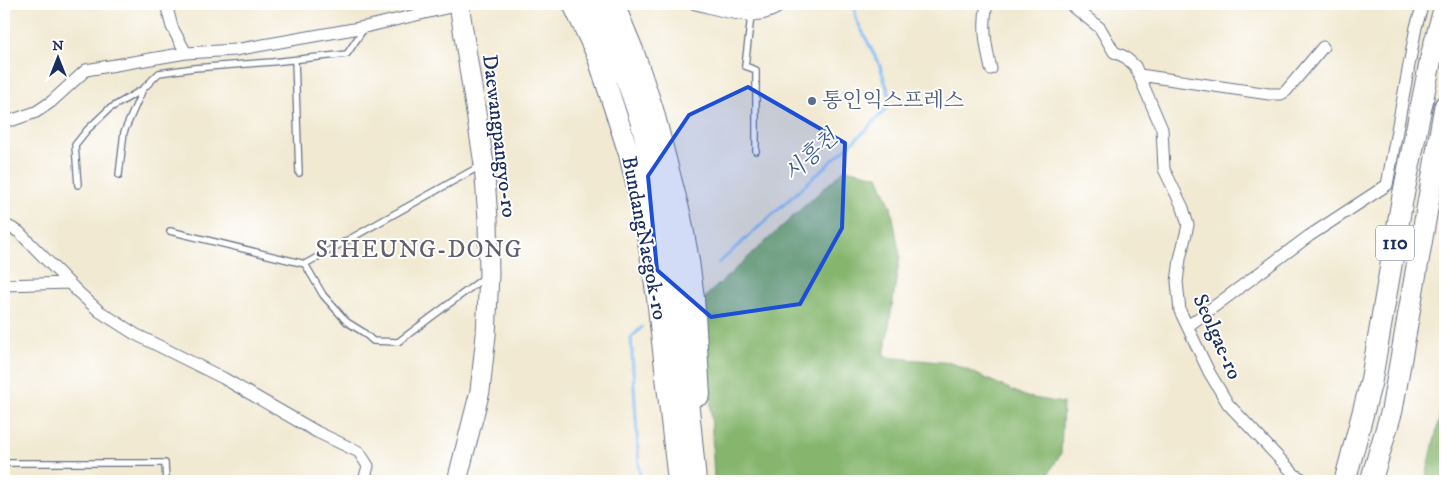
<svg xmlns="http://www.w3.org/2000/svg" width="1449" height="485" viewBox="0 0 1449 485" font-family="'IM FELL DW Pica','Noto Serif KR',serif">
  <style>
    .forest { fill: #86b66e; stroke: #507266 }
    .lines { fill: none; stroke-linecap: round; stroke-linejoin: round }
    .stream { stroke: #83bdf4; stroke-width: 3 }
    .service-casing { stroke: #667086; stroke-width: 8 }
    .minor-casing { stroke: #667086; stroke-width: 13 }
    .primary-casing { stroke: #667086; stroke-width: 21 }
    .trunk-casing { stroke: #667086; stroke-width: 22 }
    .motorway-casing { stroke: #667086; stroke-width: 23 }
    .service { stroke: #fff; stroke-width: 5.5 }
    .minor { stroke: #fff; stroke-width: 11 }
    .primary { stroke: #fff; stroke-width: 19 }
    .trunk { stroke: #fff; stroke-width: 20 }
    .motorway { stroke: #fff; stroke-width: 21 }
    .marked { fill: #1d4ed8; fill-opacity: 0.2; stroke: #1d4ed8; stroke-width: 4; stroke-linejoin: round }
    .service-dot { fill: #5c6f8a; stroke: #fff; stroke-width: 2 }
    .labels { text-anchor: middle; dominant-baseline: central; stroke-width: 4; stroke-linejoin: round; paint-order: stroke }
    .shield { fill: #fff; stroke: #5f6d8e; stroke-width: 1 }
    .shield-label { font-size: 20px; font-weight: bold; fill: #1b2f5e }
    .service-label { font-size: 21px; fill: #4e5e75; stroke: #fff; text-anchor: start }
    .street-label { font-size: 21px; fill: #1b2f5e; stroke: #fff }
    .water-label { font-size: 22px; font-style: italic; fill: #3a5a8b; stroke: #fff }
    .quarter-label { font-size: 24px; letter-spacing: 1px; fill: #615f6e; stroke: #fff }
  </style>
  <rect width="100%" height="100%" fill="#fff"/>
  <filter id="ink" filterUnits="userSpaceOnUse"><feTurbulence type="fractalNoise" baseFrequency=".02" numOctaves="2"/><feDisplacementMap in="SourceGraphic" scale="10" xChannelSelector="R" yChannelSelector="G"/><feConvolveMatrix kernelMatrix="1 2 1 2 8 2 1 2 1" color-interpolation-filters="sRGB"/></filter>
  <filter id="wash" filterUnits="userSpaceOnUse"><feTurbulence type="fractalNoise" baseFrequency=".0096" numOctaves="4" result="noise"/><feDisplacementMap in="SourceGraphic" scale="20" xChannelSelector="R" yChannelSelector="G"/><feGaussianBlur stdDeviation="1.12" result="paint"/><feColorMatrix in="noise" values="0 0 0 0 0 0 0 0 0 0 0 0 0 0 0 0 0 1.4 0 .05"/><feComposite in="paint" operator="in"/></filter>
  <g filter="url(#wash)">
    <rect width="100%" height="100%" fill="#f1e9d1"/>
    <path class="forest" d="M845,169L878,176L891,207L900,256L884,357L952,363L1027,397L1063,403L1061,453L1044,481H714L706,296Z
      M1445,393V481H1425Z"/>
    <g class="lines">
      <path class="stream" d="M719,263L867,129L886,109L890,97L880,66L856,19L854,4
        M640,481L631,338L642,327"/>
    </g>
  </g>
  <g filter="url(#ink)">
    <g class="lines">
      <defs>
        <path id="service" d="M751,16L745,66L756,70V151
          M295,60L299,173
          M482,165L305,264L323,295L347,322L363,332L373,341L398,342L485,277
          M119,175L124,132L143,89L159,73L194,68L272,62L347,54L365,27
          M78,185L75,145L87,130L109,109L143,89
          M170,231L305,264
          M4,463H165L166,481"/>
        <path id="minor" d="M166,4L172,27L186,53
          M695,4C722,10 758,25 782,4
          M987,4C982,26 986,47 991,69
          M1070,4L1100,28L1114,52L1125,57L1135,66L1162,129L1164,169L1183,208L1188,225L1180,259L1177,282L1180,311L1209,372L1228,404L1295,475L1306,481
          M1140,75L1269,94H1281L1286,91L1323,47
          M4,119L13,120L36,112L51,102L86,70L186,53L235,50L365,27L459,5
          M4,224L19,232L77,291L99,311L135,334L223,378L317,432L359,452L368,466L364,481
          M4,285L69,283
          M1188,326L1309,236L1387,185L1416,27L1423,4"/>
        <path id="primary" d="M457,481L480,391L486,335L489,274L488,219L484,164L459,4"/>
        <path id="trunk" d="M573,4L597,55L629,154L645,222L657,298L678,481
          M594,4C614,47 633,91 645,138C675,249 685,366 696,481
          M614,4L633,50L653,109L681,217L689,261L694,298L700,395"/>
        <path id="motorway" d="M1345,481L1371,382L1402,201L1432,53L1445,6
          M1371,481L1392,410L1445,106"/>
      </defs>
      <use href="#service" class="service-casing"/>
      <use href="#minor" class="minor-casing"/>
      <use href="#primary" class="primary-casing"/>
      <use href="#trunk" class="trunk-casing"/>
      <use href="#motorway" class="motorway-casing"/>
      <use href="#service" class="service"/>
      <use href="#minor" class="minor"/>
      <use href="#primary" class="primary"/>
      <use href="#trunk" class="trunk"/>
      <use href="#motorway" class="motorway"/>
    </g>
  </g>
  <path class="marked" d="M748,87L845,143L842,228L800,304L711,317L657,270L648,176L689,115Z"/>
  <circle class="service-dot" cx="812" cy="101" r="5"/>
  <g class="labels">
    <rect class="shield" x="1376" y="225.5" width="38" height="35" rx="4"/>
    <g class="shield-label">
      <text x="1395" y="243">110</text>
    </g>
    <g class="service-label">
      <text x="822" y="101">통인익스프레스</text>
    </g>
    <g class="street-label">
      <text transform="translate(499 136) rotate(83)">Daewangpangyo-ro</text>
      <text transform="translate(644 238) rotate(79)">BundangNaegok-ro</text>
      <text transform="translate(1217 337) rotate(66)">Seolgae-ro</text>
    </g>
    <g class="water-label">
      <text transform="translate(811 156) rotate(-43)">시흥천</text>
    </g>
    <g class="quarter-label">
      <text x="419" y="250">SIHEUNG-DONG</text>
    </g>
  </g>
  <rect width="1449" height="485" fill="none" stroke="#fff" stroke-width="20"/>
  <g transform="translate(58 58)" stroke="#ffffff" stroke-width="4" paint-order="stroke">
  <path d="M0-4L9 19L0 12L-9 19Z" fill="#1b2f5e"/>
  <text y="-8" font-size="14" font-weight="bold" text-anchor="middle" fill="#1b2f5e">N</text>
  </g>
</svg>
